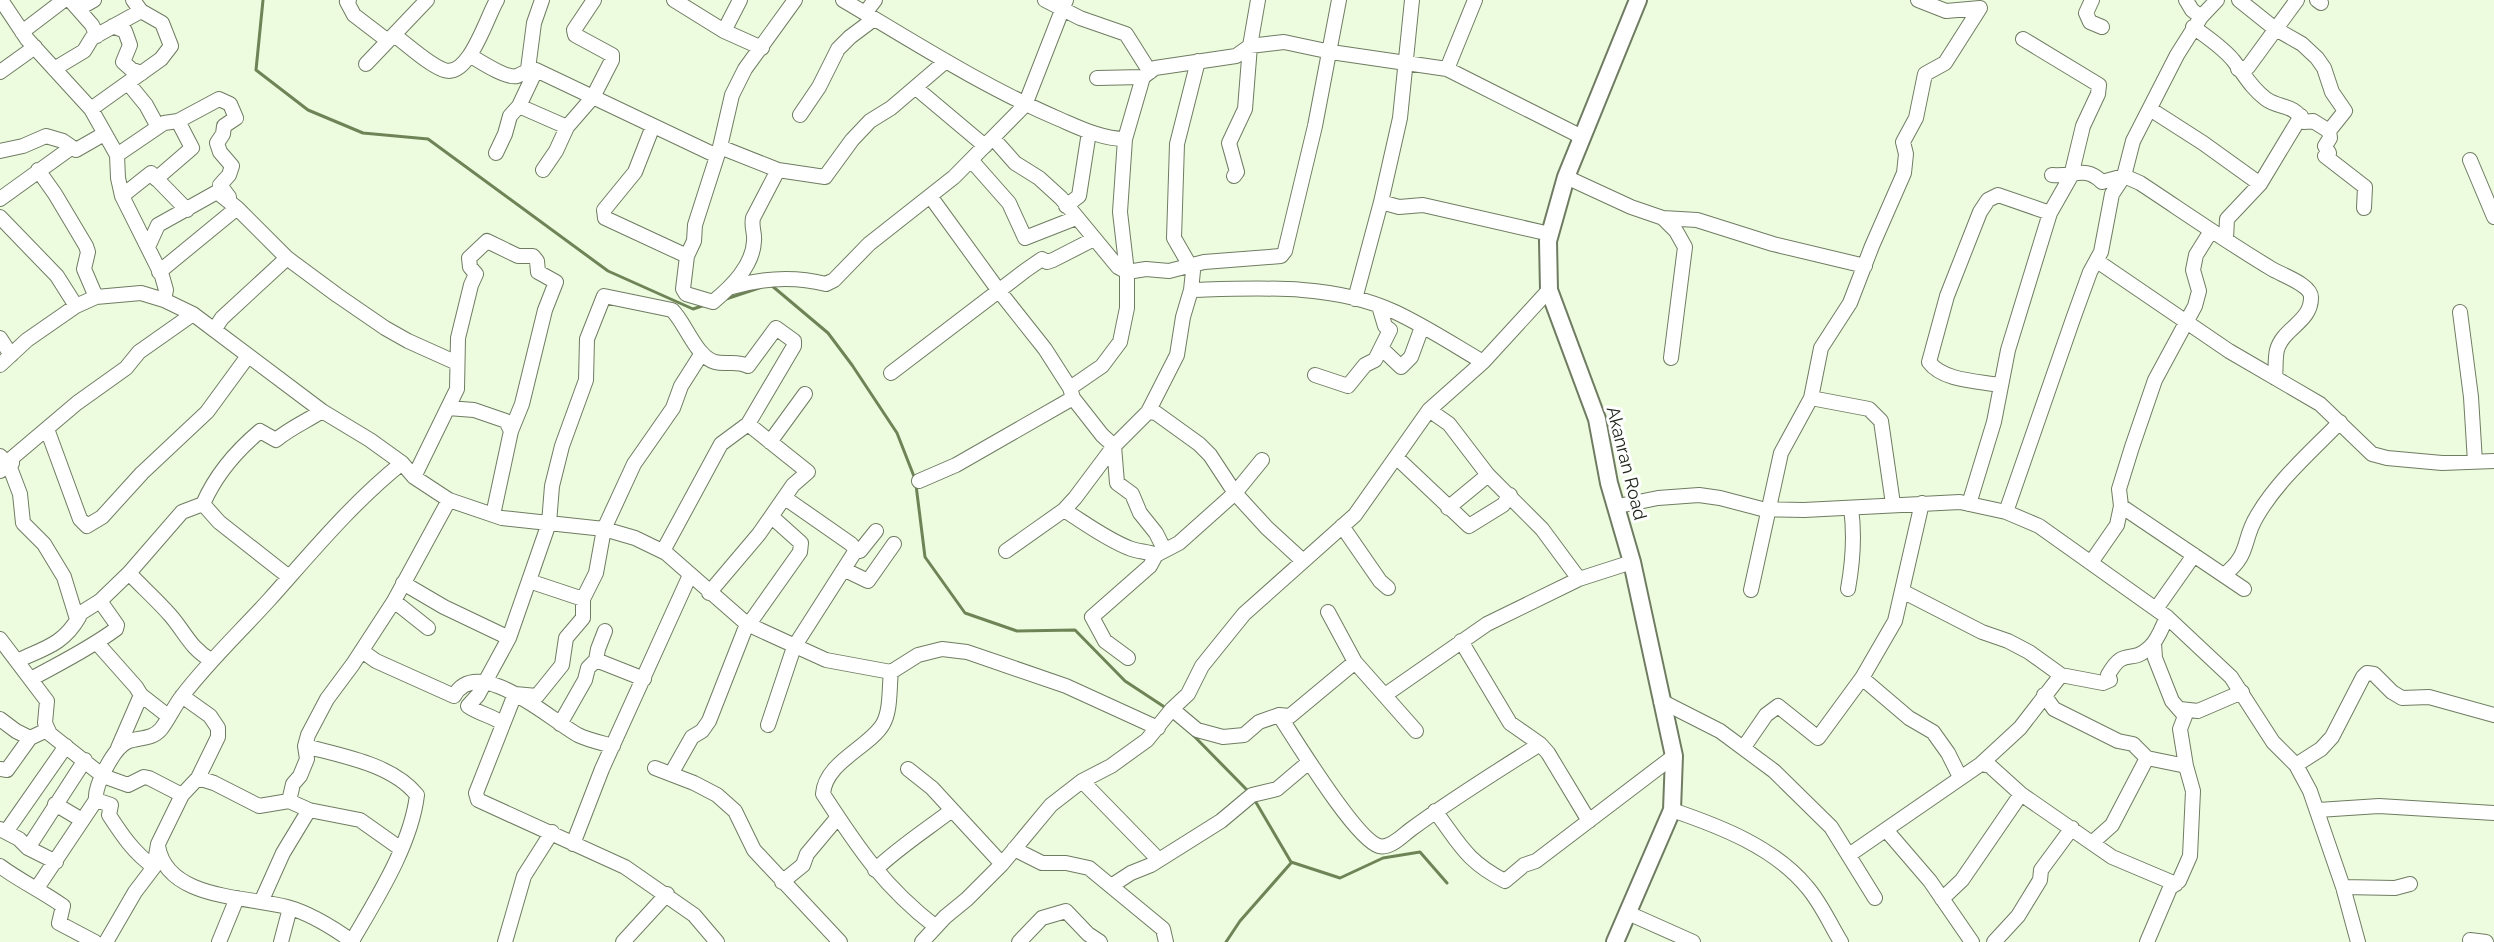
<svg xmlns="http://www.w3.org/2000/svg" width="2494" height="942" viewBox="0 0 2494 942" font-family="Raleway,sans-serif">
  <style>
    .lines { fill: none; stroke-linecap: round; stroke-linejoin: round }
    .stream { stroke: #6e8457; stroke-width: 3 }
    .minor-casing { stroke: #6f7c62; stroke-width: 16 }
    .major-casing { stroke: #6f7c62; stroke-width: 20 }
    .minor { stroke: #fff; stroke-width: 14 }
    .major { stroke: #fff; stroke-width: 16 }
    .labels { text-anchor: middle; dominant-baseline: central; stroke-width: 6; stroke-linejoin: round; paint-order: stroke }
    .street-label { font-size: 18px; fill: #20261b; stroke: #fff }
  </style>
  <rect width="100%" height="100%" fill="#edfcdf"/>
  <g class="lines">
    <path class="stream" d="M263,0L256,70L308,110L363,133L428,139L608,271L693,309L705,305
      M771,285L828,333L852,365L897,433L915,479
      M726,299L762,287
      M916,485L925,557L965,613L1017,631L1075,630L1125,681L1166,708
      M1192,734L1248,791
      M1254,799L1291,862L1340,878L1383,858L1420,852L1447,883
      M1226,942L1240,921L1291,863"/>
    <defs>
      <path id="minor" d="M1,0L27,39L91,109L117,155L118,178L122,196L162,276L166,290L164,300
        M70,0L92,25L97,36
        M349,0L347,2L354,15L388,41
        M674,0L724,31L762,48
        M843,0C914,42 984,87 1059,119C1080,128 1102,139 1125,139
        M1045,0L1080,18L1126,34L1150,72
        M1918,0L1946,11L1980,8
        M2092,0L2086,13L2090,22L2102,27
        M2186,0L2192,10L2201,17
        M2239,0L2274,28L2302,44L2317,58L2324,68L2332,92L2345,111L2329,131L2330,138L2325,146L2329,153L2325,156L2365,187L2364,208
        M2317,0L2321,3
        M78,9L94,0
        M865,13L875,0
        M113,26L125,31L130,45L123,62L132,70L142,73
        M2193,27C2206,36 2223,48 2233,60C2244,74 2251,88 2266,99C2280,109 2293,103 2304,122L2313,121L2329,131
        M724,31L740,0
        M22,32L64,0
        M394,35C408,45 429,65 444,70C469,79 487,16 497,0
        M471,56C481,62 507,79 517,76C525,73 527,69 536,70L717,156
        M366,64L427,0
        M54,69L84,51L92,38L141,11
        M528,69L534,23L542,0
        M1447,69L1475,0
        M2238,69L2248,67L2297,0
        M0,72L35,47
        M1097,78L1143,77
        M128,83L146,105L158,127
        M916,88L985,146
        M519,106L567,127L593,97L612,60V55L575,35L574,30L594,0
        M91,109L161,59L171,46L162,23L141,11L133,0
        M2150,109L2203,143L2260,184
        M800,115L819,87L838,49L850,37L874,19
        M653,126L635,172L604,210L605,218L687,256
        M993,138L1015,163L1039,178L1061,198L1118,267L1127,272L1146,269L1169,271L1204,262L1281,256L1285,251L1315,126L1339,0
        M720,147L778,170L825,177L852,140L870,121L891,108L946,61
        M0,151L23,146L46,136L63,141L76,150L104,134
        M496,153L505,134L510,116L519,106L536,70
        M117,155L164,123L178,121L219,99L230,104L236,118L224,126L223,134L217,143L220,152L232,166L229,175L220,185L229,197
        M971,160L1009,203L1025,238L1076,218
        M2470,160L2494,217
        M38,170L55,194L86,246L88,252L84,269L96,297
        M543,170L556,151L567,127
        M778,170L753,218C751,227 755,233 754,241C753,266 731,287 713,302L686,294L683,289L687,256L694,241L695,225L720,147L732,95L745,69L795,0
        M2052,175C2074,177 2085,165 2102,182L2124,176L2140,183C2184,212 2227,242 2272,269C2282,275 2312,285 2311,298C2311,322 2283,328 2277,350C2275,358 2276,369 2275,378
        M1234,176L1237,172L1229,143L1245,109L1250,46L1258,0
        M1566,177L1631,207L1663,218L1697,220L1773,244L1865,266
        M156,179L192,148L178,121
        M122,196L151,173L187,210
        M930,196L999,291L1045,349L1070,388L1073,398L1102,435L1114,446L1117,483L1132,494L1140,513L1156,533L1164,549
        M0,199L68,150V145
        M1381,202L1399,207L1423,205L1550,234
        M1066,206L1079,196L1089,132
        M0,217L57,276L76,306
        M1663,218L1676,231L1685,247L1671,358
        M2226,239L2227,219L2260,184L2301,116
        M148,247L158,225L217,192L237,208L287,258L337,295L385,328L408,341L457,363
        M2097,261L2229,351L2320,404L2372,454L2387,458L2442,463L2494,461
        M159,272L237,208
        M732,287C763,278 794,276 826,284L834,280L869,244L954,177L1025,105L1066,0
        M1191,290C1258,288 1333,283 1395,312C1425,326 1454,345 1483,362
        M1355,299L1381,202L1400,118L1412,0
        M2460,312L2471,397L2475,462
        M214,330L222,318L287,258
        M0,338L11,355
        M1381,348L1401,367L1411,357L1422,327
        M702,353L681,386L673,408L634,464L604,529L596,573L583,599V618L566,638L562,665L537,696L515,694L476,793L478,800L625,867L694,915L717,942
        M0,365L27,340L76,306L96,297L141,293L164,300L193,314L322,411L370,440L402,463L414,477L449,500L502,518L604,529L635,538L666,553L747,624L826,660L891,672L918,655L942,649L967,652L1066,686L1158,728
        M891,373L1026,270L1042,259L1047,262L1053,260L1094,239
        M1315,375L1348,386L1365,365L1375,360L1390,330L1385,326L1379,306
        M2000,385C1978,381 1943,381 1929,362L1947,296L1980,212L1988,200L1998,195L2050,213
        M1070,388L1102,366L1120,342L1127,308V272L1120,212L1125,139L1143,77L1155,68L1236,56L1250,46L1284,42L1331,52L1447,69L1582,137
        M1811,398L1869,409L1881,421L1893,504
        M448,408L474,410L506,421L511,431
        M1429,410L1449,424L1488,475L1542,529L1579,579
        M1148,412L1156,413L1199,444L1210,455L1235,493L1267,528L1303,561
        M47,429L80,519L87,526L102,517L142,473L207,412L248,356
        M770,442L805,394
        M0,456L9,465L20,494L23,523L44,544L64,577L76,616
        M1396,457L1469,526L1503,505L1510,495
        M0,471L12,463V458L77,403L126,368L139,352L193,314
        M414,477L457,389L458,338L471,285L476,274L470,267L469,258L487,241L518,256H533L537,261L538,272L556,282L545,310L522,404L511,431L493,515
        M919,481L956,465L1073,398
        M785,498L851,544L856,550
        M203,504L219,522L289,577
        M1969,504L1994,422L2008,350L2050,213L2071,176L2083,126L2098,94L2099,85L2023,39
        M1618,506L1658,498L1699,495L1720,498L1762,509L1804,510L1960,502L2006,512L2039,526L2167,617L2231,677L2273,742L2296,765L2310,791L2343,887L2358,942
        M2121,506L2244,589
        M1448,508L1488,475
        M1064,510C1085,523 1106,539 1129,548C1138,552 1147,551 1156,555
        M2006,512L2073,319L2090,272L2101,252L2112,194L2124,176L2133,141L2177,55L2201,17L2217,0
        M1342,526L1380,581L1388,588
        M1006,551L1064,510L1075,498L1114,446L1148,412L1177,355L1183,317L1191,290L1193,271L1174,238L1177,144L1198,61
        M2092,561L2117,525L2121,506L2119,489L2132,447L2155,380L2195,306L2199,291L2193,270L2196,255L2211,231
        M845,570L868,581L894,544
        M129,573C142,587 157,600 170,615C185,632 190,648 211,660
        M2224,575C2251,554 2242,540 2257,516C2278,480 2311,452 2340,422
        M529,581L583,599
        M403,583L444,607L509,638
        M1848,589C1853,561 1855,536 1851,508
        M1751,590L1781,453L1811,398L1821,348L1850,303L1872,246L1904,173L1906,154L1903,142L1916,118L1925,74L1945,63L1980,8
        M1902,591L1982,632L2008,641L2029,652L2061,675L2103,683L2110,680L2108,675C2125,645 2130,666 2150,647C2158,640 2162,627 2167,617
        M709,593L759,534L793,485L808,472L748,424
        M394,601L428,628
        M2156,609L2194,555
        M1328,612L1355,662L1416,731
        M749,624L800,552L801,543L772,517
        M0,639L47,701L45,723L50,734L103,776L128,785L144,777L149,778L182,795
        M1461,641L1510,723L1540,744L1548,753L1589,821
        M97,643L136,687L141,695L168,716
        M362,651L376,661L454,696C478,653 552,721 578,735C588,740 602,743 613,746
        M1128,658L1105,641L1092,617L1150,566L1156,555L1179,543L1235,493L1262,460
        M596,660L644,679
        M17,661C44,648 63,645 79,617L76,616L100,601L129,573L182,512L203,504C216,474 235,452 260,431L276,440C290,428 307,421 322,411
        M891,672C889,688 891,710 883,724C870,747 825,762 823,794C858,848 884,887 936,927
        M1862,678L1909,718L1933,732L1948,753L1960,777
        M31,679C60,663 89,649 116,629L117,625L100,601
        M1385,695L1487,624L1579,579L1632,562
        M2044,695L2054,709L2118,741L2133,744L2147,758L2186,766
        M1661,701L1720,731L1774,771L1831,827L1875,898
        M1172,709L1197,730L1223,737L1244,735L1259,722L1279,715L1290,716L1355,662
        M2180,709L2198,711L2242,692
        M1279,715C1295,739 1355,839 1379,846C1390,849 1402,836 1410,830C1452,799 1496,772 1540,744
        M0,719L16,731L30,738
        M503,724C494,716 479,714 468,706L478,695L509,638L549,523L552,486L562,446L586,380L587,339L604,296L672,310C685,322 696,357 715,362C726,365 736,360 748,366L776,328L794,341V346L748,424L721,444L663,551
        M560,724L585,680L588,668L596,660L598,649L605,631
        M768,725L794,647L856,550L860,551L876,531
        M305,746C342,756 392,764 417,795C411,845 377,898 352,941
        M1744,747L1766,715L1778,706L1818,738L1862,678L1895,621L1922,503
        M118,748L141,695
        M1981,764L1990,766L2021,794L2112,857L2176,884
        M2296,765L2321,749L2332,737L2363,677L2367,673L2374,674L2392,692L2402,698L2429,697L2494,715
        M655,768L694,783L717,795L735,811L754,850L840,942
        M0,769L7,770L30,738L47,730
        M908,769L932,788L1002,864
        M671,774L692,737L702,731L709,721L747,624
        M198,778L214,783L259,806L289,801L309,810L360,820L401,849
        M1082,781L1158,859
        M96,800L111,805L109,815C122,835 134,853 154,867
        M289,801L293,784L300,776L307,759L305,746L308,735L327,699L353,664L394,601L449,500
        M55,804L82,820
        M1672,810C1719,826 1774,847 1807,887C1821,903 1830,924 1841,942
        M2318,810L2379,806L2494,813
        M1435,811C1460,844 1466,861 1505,881L1524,865L1536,861L1674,756
        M0,829L19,839L28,848L56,862
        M1887,831L1930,881L1972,942
        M6,832L66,746
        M2093,842L2112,825L2147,758
        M573,844L602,769L690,575
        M158,846C167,900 247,896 287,907C309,913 335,929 353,942
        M28,848L85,760
        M1014,849L1042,863H1066L1089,868L1163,929L1166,942
        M1849,855L1981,764L2020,728L2061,675
        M0,866C20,881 42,891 63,906L59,923L95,942
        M875,870C899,847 926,830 952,810
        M782,882L803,865L807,854L838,817
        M1111,886L1131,873L1151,865L1221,821L1252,795L1277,789L1309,762
        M2343,887L2395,888L2410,884
        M37,888L96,800C94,786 114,748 127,742C138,737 152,740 161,729C169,719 174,706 183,695C209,661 240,632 269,600C311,553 352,503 402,463
        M1942,899L1962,880L2021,794
        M261,902L283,853L309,810
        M1628,913L1693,942
        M2470,940L2486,942
        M106,942L135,892L154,867L158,844L182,795L198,778L218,737V728L210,716L182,696
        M219,942L237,898
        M281,942L290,908
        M505,942L524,876L552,832
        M623,942L667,894
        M922,942L945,917L967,899L1002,864L1051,805L1082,781L1111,766L1147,740L1172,709L1188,694L1202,666L1244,614L1355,515L1429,410L1483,362L1549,290
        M1019,942L1042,918L1066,911L1088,934L1100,942
        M1994,942L2018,916L2040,880L2041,870L2072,828
        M2147,942L2170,888L2179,881L2190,856L2193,791L2186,766L2180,729L2185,716L2172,701L2155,658L2154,643"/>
      <path id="major" d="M1615,942L1672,810L1674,756L1632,562L1609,483L1597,419L1549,290L1548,241L1566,177L1638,0"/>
    </defs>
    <use href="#minor" class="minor-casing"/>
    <use href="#major" class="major-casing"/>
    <use href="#minor" class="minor"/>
    <use href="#major" class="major"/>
  </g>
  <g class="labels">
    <g class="street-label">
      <text transform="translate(1627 463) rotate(76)">Akanran Road</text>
    </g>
  </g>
</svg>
